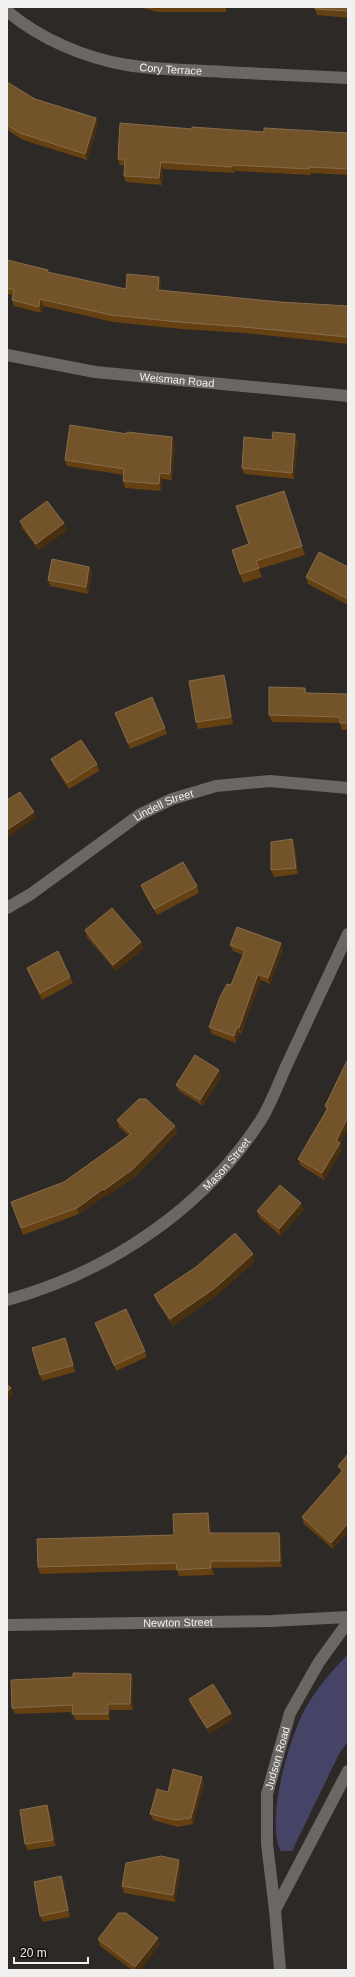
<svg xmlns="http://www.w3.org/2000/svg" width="355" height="1977" viewBox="0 0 355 1977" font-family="Arial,sans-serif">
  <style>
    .grass { fill: #454466 }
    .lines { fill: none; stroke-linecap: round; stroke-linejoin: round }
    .minor { stroke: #6b6764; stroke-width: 12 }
    .tertiary { stroke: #6b6764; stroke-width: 12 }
    .wall { fill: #644013 }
    .shaded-wall { fill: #472f10 }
    .building { fill: #73532a; stroke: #876c49 }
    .labels { text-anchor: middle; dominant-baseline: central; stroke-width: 4; stroke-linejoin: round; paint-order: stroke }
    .street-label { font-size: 11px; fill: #f2f0ee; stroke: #131210 }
  </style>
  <rect width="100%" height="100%" fill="#2c2926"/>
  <path class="grass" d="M348,1654V1741L339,1754L292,1851H281C265,1822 289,1738 305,1709C316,1689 332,1671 348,1654Z"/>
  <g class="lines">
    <g class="minor">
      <path id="s1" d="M7,11C40,39 85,58 127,65C159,70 192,70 224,72C265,74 307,76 348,78"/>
      <path id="s2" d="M7,355L95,372L348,396"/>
      <path id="s3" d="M7,1300C109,1272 203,1209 261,1120C272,1102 280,1079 289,1060C309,1018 328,976 348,934"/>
      <path id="s4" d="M7,1625L271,1621L348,1617"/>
    </g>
    <g class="tertiary">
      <path id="s5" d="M7,908L31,894L139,815L172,799L216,786L270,781L348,788"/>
      <path d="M275,1910L348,1771"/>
      <path id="s6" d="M280,1970L275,1910L267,1844V1794L290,1713L319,1662L348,1622"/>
    </g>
  </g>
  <path class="wall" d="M139,7H226V12H157Z
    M348,7V18L317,15L315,9Z
    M7,82L35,99L96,118L98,125L87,160L23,140L7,130Z
    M192,129L264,132L348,133V175L311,173V175L235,171V173L163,169L162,185L126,182L124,176L125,165H120L118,159Z
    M7,260L48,270L49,273L126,289L161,283V290L280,302L348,306V344L245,333L181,329L113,322L43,306L41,313L14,306L12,300L13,295L7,294Z
    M127,434L172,437L175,443L172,480L162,479L161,491L125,488L123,481L124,475L67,466L65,460Z
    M272,440H298L294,479L244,474L242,468Z
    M284,491L305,555L259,569L262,577L243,583L240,574L249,544Z
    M20,521L64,523L67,530L39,550L22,528Z
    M89,567L92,573L88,594L50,586L48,580Z
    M348,567V605L308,584L306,577Z
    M226,682L233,724L198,729L196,722Z
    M305,688L307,693L348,694V730H342L340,723L272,722L269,715Z
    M118,719L165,728L167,734L130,749Z
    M51,759L97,764L99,771L69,789L53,765Z
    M292,839L295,846L298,874L274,877L271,870Z
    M141,885L197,886L199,893L157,915L143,891Z
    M85,930L141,942L143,949L116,971L87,937Z
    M230,945L283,949L270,984L261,980L241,1034L239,1033L236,1043L212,1034L209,1027L231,985L243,955L233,951Z
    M27,968L70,977L73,983L42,1000L29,974Z
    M347,1061L340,1145L342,1150L324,1180L300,1165L298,1159L326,1110L325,1106Z
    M219,1070L221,1077L203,1106L179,1091L176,1085Z
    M117,1120L175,1126L177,1133L136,1176L107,1196L106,1195L79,1214L23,1235L11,1202L64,1182L129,1136L119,1127Z
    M304,1209L281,1236L260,1218L257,1211Z
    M255,1261L217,1295L173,1326L157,1302L154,1295Z
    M95,1323L145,1351L147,1357L116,1371Z
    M68,1344L75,1372L42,1381L40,1375Z
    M348,1454V1532L333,1549L304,1524L302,1517L341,1472L338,1466Z
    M210,1519L211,1533L281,1539L282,1567L213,1568L214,1575L179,1576L177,1570L40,1574L38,1567L174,1535Z
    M131,1674L133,1680V1710H110V1720H75L72,1712L15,1714L12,1708L73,1677Z
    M189,1699L231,1713L233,1719L210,1734L191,1705Z
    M202,1777L204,1784L193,1824L178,1827L153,1820L150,1814L168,1792Z
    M50,1812L56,1846L28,1850L25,1844Z
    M181,1866L175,1902L124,1893L122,1886Z
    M61,1876L64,1883L70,1917L43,1922L40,1916Z
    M98,1939L160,1944L140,1970H132L100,1946Z"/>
  <path class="shaded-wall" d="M96,118L98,125L87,160L85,154Z
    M161,162L163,169L162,185L159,178Z
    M233,165L235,171V173L232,167Z
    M7,227L9,234L7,239Z
    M159,277L161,283L160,296L158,290Z
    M40,299L43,306L41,313L39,307Z
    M295,434L298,440L294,479L292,473Z
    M172,437L175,443L172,480L170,474Z
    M160,473L162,479L161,491L159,484Z
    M64,523L67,530L39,550L36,544Z
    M89,567L92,573L88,594L86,587Z
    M224,675L226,682L233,724L231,717Z
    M34,812L36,818L7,838V830Z
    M292,839L295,846L298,874L296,868Z
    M141,942L143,949L116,971L113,965Z
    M281,943L283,949L270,984L268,978Z
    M258,974L261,980L241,1034L239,1028Z
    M237,1027L239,1033L236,1043L234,1036Z
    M219,1070L221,1077L203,1106L200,1100Z
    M348,1117V1129L340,1145L342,1150L324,1180L322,1173Z
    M175,1126L177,1133L136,1176L107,1196L104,1190Z
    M103,1189L106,1195L79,1214L77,1208Z
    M301,1203L304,1209L281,1236L279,1229Z
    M253,1254L255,1261L217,1295L173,1326L170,1319Z
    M65,1338L68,1344L75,1372L73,1365Z
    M11,1388L13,1394L7,1402V1392Z
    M208,1513L210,1519L211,1539L209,1533Z
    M348,1523V1532L333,1549L331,1543Z
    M279,1533L281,1539L282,1567L280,1561Z
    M211,1561L213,1568L214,1575L211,1568Z
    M131,1674L133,1680V1710L130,1704Z
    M108,1704L110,1710V1720L108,1714Z
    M231,1713L233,1719L210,1734L207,1728Z
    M202,1777L204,1784L193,1824L191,1818Z
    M47,1805L50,1812L56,1846L53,1840Z
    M179,1860L181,1866L175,1902L173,1895Z
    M61,1876L64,1883L70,1917L68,1910Z
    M158,1938L160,1944L140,1970H136L135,1967Z"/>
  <path class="building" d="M315,7H348V11L315,9Z
    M7,82L35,99L96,118L85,154L20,133L7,125Z
    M120,123L192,129V127L264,132V128L348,133V169L309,167V169L233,165L232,167L161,162L159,178L124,176L125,159H118Z
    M7,260L48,270L47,272L126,289L127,274L159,277L158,290L280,302L348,306V337L243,327L179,322L111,315L40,299L39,307L12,300L14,290L7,288Z
    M70,425L127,434V432L172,437L170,474L160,473L159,484L123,481L124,469L65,460Z
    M273,432L295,434L292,473L242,468L244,437L272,440Z
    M284,491L302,546L256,561L259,568L240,574L232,550L249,544L236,506Z
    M47,501L64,523L36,544L20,521Z
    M319,552L348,567V599L306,577Z
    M52,559L89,567L86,587L48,580Z
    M224,675L231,717L196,722L189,681Z
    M269,687L305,688V693L348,694V723H340V717L269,715Z
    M152,697L165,728L128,743L115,713Z
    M81,740L97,764L67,783L51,759Z
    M20,792L34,812L7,830V800Z
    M292,839L296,868L271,870V842Z
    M183,862L197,886L154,909L141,885Z
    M112,908L141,942L113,965L85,930Z
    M237,927L281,943L268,978L258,974L239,1028L237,1027L234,1036L209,1027L220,997L227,984L231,985L245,950L230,945Z
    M58,951L70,977L40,993L27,968Z
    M195,1055L219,1070L200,1100L176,1085Z
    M347,1061H348V1117L336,1141L340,1143L322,1173L298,1159L328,1108L325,1106Z
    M139,1099H146L175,1126L133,1169L104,1190L103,1189L77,1208L21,1228L11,1202L64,1182L131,1134L117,1120Z
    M280,1185L301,1203L279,1229L257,1211Z
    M235,1233L253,1254L215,1288L170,1319L154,1295L196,1267Z
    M126,1309L145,1351L114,1365L95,1323Z
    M65,1338L73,1365L40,1375L32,1348Z
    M7,1385L11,1388L7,1392Z
    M348,1454V1523L331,1543L302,1517L343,1470L338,1466Z
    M208,1513L209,1533H279L280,1561H211V1568L177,1570L176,1563L38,1567L37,1539L174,1535L173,1514Z
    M73,1673L131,1674L130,1704H108V1714H72L73,1705L12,1708L11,1680L73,1677Z
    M213,1684L231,1713L207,1728L189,1699Z
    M173,1769L202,1777L191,1818L175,1820L150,1814L157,1789L168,1792Z
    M47,1805L53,1840L25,1844L20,1810Z
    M161,1856L179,1860L173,1895L122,1886L126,1863Z
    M61,1876L68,1910L40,1916L34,1882Z
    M118,1913H126L158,1938L135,1967L98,1939Z"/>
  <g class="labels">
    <g class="street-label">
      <text stroke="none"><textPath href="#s1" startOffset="177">Cory Terrace</textPath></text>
      <text stroke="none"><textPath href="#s2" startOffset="172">Weisman Road</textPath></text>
      <text stroke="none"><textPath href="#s5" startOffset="188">Lindell Street</textPath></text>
      <text stroke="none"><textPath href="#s3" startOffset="262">Mason Street</textPath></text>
      <text stroke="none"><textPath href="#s4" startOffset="171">Newton Street</textPath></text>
      <text stroke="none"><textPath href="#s6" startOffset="214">Judson Road</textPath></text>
    </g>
  </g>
  <rect width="355" height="1977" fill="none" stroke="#f2f0ee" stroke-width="16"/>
  <path d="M14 1957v6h74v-6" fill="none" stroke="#f2f0ee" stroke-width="2"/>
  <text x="20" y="1957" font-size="12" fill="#f2f0ee" stroke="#131210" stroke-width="3" paint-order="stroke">20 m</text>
</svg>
